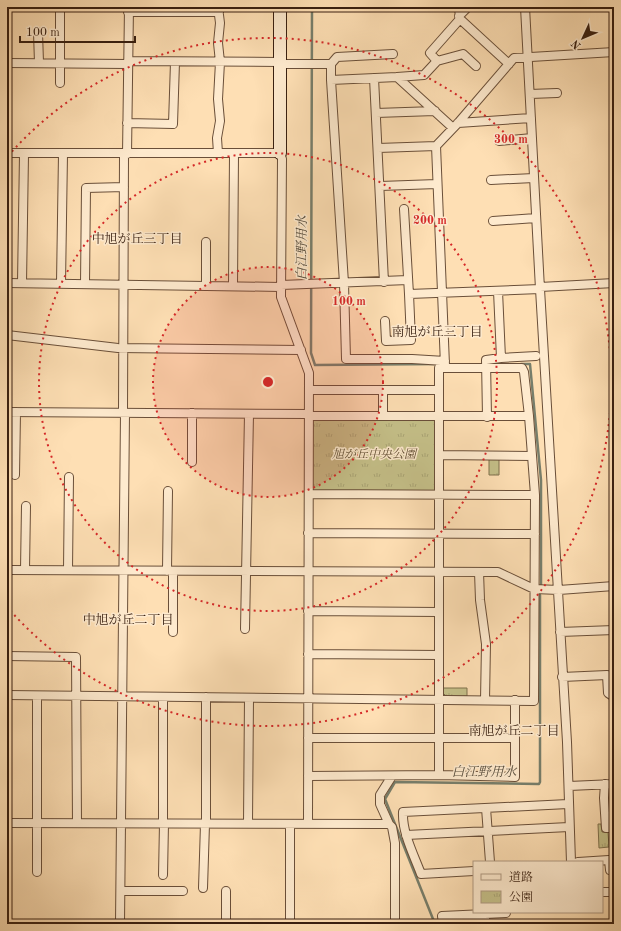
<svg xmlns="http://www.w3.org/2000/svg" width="621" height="931" viewBox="0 0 621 931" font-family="'Old Standard TT','Noto Serif JP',serif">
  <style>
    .park { fill: url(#park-tufts); stroke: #7e704c }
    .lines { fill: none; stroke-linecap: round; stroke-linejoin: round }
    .stream { stroke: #777e6b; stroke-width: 2.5 }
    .street-casing { stroke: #6a4f39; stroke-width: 10 }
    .secondary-casing { stroke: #381f10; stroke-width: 14 }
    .street { stroke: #feeace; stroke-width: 8 }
    .secondary { stroke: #feeace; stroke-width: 12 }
    .ring { fill: none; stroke: #d62828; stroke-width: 2; stroke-dasharray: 2 4 }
    .labels { text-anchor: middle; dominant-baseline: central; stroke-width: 3; stroke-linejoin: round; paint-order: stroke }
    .park-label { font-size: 12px; font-style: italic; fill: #624f34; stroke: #feeace }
    .neighbourhood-label { font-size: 13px; fill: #381f10; stroke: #feeace }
    .water-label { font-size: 13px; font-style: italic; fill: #584e3e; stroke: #feeace }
    .centre { fill: #d62828; stroke: #feeace; stroke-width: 2 }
    .ring-label { font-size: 12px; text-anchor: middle; font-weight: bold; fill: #d62828; stroke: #feeace; stroke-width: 3; stroke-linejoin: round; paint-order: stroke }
  </style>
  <defs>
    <pattern id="park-tufts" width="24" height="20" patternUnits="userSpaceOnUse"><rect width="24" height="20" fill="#c5c089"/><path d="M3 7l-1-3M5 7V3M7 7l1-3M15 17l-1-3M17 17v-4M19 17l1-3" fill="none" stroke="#aaa575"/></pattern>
  </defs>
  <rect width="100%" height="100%" fill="#fedfb4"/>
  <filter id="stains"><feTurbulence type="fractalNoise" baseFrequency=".005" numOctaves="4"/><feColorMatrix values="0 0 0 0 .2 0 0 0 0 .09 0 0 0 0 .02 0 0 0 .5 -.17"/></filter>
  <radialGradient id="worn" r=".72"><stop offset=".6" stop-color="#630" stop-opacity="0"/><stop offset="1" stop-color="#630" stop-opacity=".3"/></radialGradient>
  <path class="park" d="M314,419H434L437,423V489L435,492L315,491L311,487V421Z
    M489,458H499V475H489Z
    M443,688H467V696H446L443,693Z
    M598,824H601L602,832H608L609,847L599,848Z"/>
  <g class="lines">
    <path class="stream" d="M312,7L311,353L315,365L439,364
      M521,364H530L541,480V585
      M435,924L385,799L395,782L539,784L540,782V595"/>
    <defs>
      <path id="street" d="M459,7L460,19L509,64
        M525,7L540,289L567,742L571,862
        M128,12H219
        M459,16L468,7
        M38,32L39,63
        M128,61L280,62
        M437,61L430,53L460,19
        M7,63L128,64
        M280,64H331V80
        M331,64L337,57L393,54
        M397,77L424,75L437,61L463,54L476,66
        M374,78L384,282
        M60,83V7
        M530,94L557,93
        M376,113L435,111
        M127,123L173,124L175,62
        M458,123L531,118
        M499,141L532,138
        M378,148L436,146
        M7,153H280L282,159L281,297L309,373L308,824
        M218,153L217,138L220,121L218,99L220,62L218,43L220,23L218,7
        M127,154L129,7
        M491,180L534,178
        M380,186L437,184
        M404,209L409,294L540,289
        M493,221L536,218
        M7,283L281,287
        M22,283L24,154
        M61,283L63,154
        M85,284L86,188L124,187
        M206,285V242
        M281,285L408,280
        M233,286L234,154
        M540,287L614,283
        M385,321L386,341L411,340L409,294
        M7,335L118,348L301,350
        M501,358L536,356
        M445,361L412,359H346L344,283L331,80L397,77L453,128
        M445,365L436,146L458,123L514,58L614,52
        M309,390H439
        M383,390V416
        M7,412L309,414
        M123,413L124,154
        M487,417L486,360L501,358L498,291
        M440,455L532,456
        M192,462V413
        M15,475L16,412
        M309,494L535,495
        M308,533L535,534
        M7,570L498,572L534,589L559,590L614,586
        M25,570L26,506
        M68,570L69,477
        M167,571L168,491
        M479,572L480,600L486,644L485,700
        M308,611L439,612
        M245,629L249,414
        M173,632V571
        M560,632L614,630
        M308,654L439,655
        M7,656L76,657L77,823
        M562,677L607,675L608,693L611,695H614
        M7,695L534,701L535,495L529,416H309
        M308,738H515
        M439,775V368H522L524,372L529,416
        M308,776L439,775L515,777V700
        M392,776L380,795V804L389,824L392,827L395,843V924
        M605,784L604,798L606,828H614
        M569,786L614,784
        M486,808L490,862
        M7,823L389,824
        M163,823V697
        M248,823L249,698
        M206,824V697
        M406,835L569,827
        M578,862L609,860L610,870H614
        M474,871L421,874C414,855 402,833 403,812L568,804
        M37,872V696
        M163,875L164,823
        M203,888L205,824
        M121,891H183
        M602,892H614
        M485,914V924
        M120,924C123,754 122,583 125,413
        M226,924V891
        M290,924V824
        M443,924L442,916L506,913"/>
      <path id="secondary" d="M280,7V153"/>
    </defs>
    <use href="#street" class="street-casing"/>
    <use href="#secondary" class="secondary-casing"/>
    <use href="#street" class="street"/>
    <use href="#secondary" class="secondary"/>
  </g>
  <circle cx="268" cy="382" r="115" fill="#d62828" fill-opacity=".12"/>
  <g class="ring">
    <circle cx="268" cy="382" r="115"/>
    <circle cx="268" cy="382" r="229"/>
    <path d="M8 156A344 344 0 1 1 8 608"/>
  </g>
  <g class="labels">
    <g class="park-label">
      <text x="374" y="455">旭が丘中央公園</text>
    </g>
    <g class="neighbourhood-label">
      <text x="137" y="239">中旭が丘三丁目</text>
      <text x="437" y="332">南旭が丘三丁目</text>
      <text x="128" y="620">中旭が丘二丁目</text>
      <text x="514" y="731">南旭が丘二丁目</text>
    </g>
    <g class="water-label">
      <text transform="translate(302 248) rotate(-90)">白江野用水</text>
      <text x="484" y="772">白江野用水</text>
    </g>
  </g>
  <circle cx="268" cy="382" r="6" class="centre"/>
  <g class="ring-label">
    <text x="511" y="143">300 m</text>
    <text x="430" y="224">200 m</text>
    <text x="349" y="305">100 m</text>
  </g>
  <rect width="621" height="931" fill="none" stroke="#fedfb4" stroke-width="24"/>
  <rect x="8" y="8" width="605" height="915" fill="none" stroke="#381f10" stroke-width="2"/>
  <rect x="12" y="12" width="597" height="907" fill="none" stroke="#381f10"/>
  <rect x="473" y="861" width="130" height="52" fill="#feeace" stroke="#af9982"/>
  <rect x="481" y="874" width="20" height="6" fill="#feeace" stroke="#af9982"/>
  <text x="509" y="881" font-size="12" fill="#381f10">道路</text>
  <rect x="481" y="891" width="20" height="12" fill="url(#park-tufts)" stroke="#af9982"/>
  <text x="509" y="901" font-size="12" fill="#381f10">公園</text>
  <g transform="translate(583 38) rotate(226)" stroke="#feeace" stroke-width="3" paint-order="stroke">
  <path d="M0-3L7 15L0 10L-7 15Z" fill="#381f10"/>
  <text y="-6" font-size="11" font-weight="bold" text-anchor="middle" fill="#381f10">N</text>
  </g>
  <path d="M20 36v6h115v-6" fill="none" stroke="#381f10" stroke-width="2"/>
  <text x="26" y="36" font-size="12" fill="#381f10" stroke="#feeace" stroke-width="3" paint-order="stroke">100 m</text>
  <rect width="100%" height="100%" filter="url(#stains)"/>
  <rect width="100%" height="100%" fill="url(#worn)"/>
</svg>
